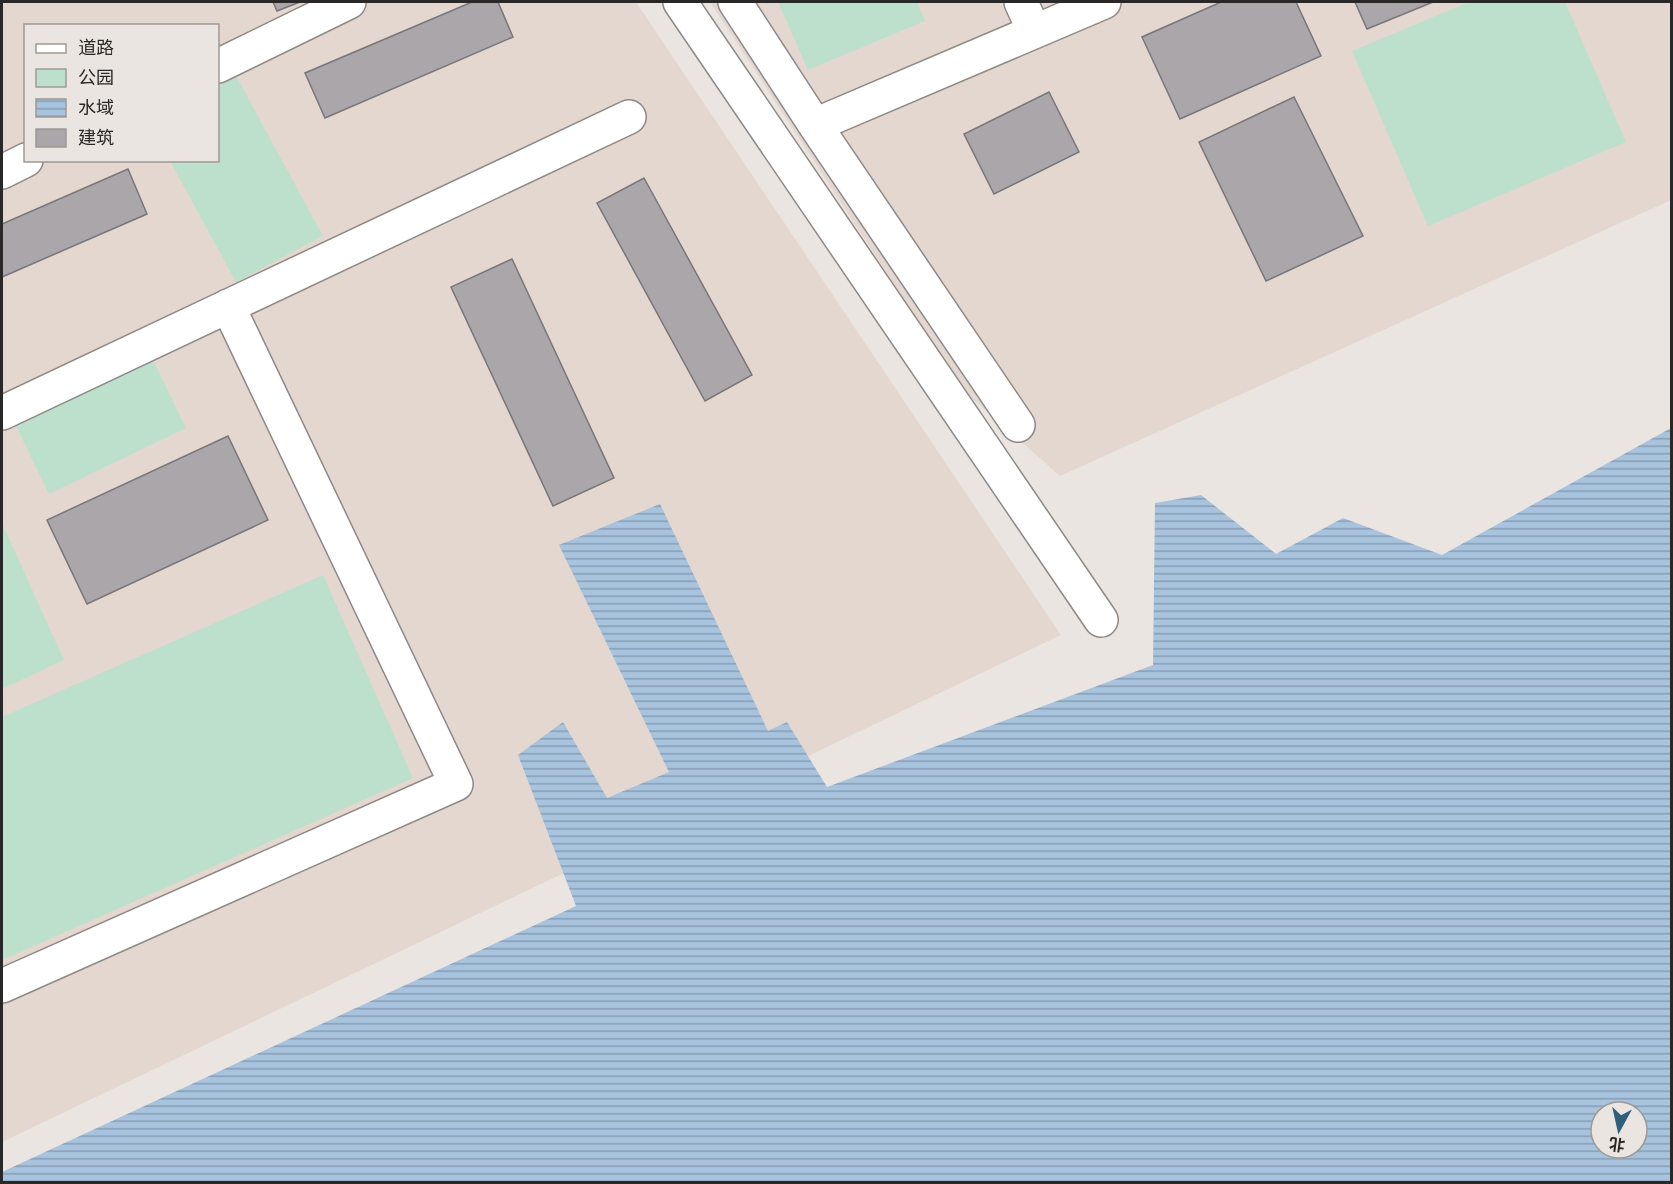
<svg xmlns="http://www.w3.org/2000/svg" width="1673" height="1184" viewBox="0 0 1673 1184" font-family="'Varela Round','Noto Sans SC',sans-serif">
  <style>
    .built { fill: #e3d7cf; fill-rule: evenodd }
    .green { fill: #bde0cc }
    .water { fill: url(#water-rules); fill-rule: evenodd }
    .building { fill: #aaa6aa; stroke: #797579; stroke-width: 1.5 }
    .lines { fill: none; stroke-linecap: round; stroke-linejoin: round }
    .minor-casing { stroke: #8e8986; stroke-width: 36 }
    .minor { stroke: #fff; stroke-width: 33 }
  </style>
  <defs>
    <pattern id="water-rules" width="6" height="5" patternUnits="userSpaceOnUse" patternTransform="scale(1.5)"><rect width="6" height="5" fill="#a7c3dd"/><path d="M0 2.5h6" fill="none" stroke="#889eb3"/></pattern>
  </defs>
  <rect width="100%" height="100%" fill="#ebe5e1"/>
  <path class="built" d="M2,2H636L1061,635L2,1142ZM26,26H218V160H26Z
    M710,2H1671V200L1060,476L964,391Z"/>
  <path class="green" d="M778,2H917L925,21L808,70Z
    M1469,2H1565L1626,142L1428,226L1352,51Z
    M236,76L323,236L236,282L170,161L218,160V86Z
    M152,358L186,428L49,494L15,424Z
    M2,523L64,660L2,689Z
    M323,575L413,778L2,960V717Z"/>
  <path class="water" d="M1671,428V1182H2V1172L576,906L518,755L563,722L607,798L669,772L559,545L660,504L768,731L787,722L827,787L1153,665L1155,503L1201,495L1276,554L1343,518L1442,555ZM1601,1112H1637V1148H1601Z"/>
  <path class="building" d="M273,2H300L277,11Z
    M472,2H498L513,37L325,118L305,73Z
    M1221,2H1296L1321,56L1180,119L1142,37Z
    M1355,2H1433L1367,29Z
    M1049,92L1079,152L994,194L964,134Z
    M1294,97L1363,236L1266,281L1199,142Z
    M128,169L147,214L2,277V224Z
    M644,178L752,375L705,401L597,203Z
    M512,259L614,478L553,506L451,287Z
    M228,436L268,520L87,604L47,520Z"/>
  <g class="lines">
    <defs>
      <path id="minor" d="M680,2L1101,620
        M735,2L815,125L1018,425
        M1021,2L1034,31
        M218,66L349,2
        M815,125L1104,2
        M2,172L26,160
        M2,413L629,117
        M2,986L456,784L228,306"/>
    </defs>
    <use href="#minor" class="minor-casing"/>
    <use href="#minor" class="minor"/>
  </g>
  <rect width="1673" height="1184" fill="none" stroke="#2a2826" stroke-width="6"/>
  <rect x="24" y="24" width="195" height="138" fill="#ebe5e1" stroke="#9e9996" stroke-width="1.5"/>
  <rect x="36" y="44" width="30" height="9" fill="#ffffff" stroke="#9e9996" stroke-width="1.5"/>
  <text x="78" y="54" font-size="18" fill="#2a2826">道路</text>
  <rect x="36" y="69" width="30" height="18" fill="#bde0cc" stroke="#9e9996" stroke-width="1.5"/>
  <text x="78" y="84" font-size="18" fill="#2a2826">公园</text>
  <rect x="36" y="99" width="30" height="18" fill="url(#water-rules)" stroke="#9e9996" stroke-width="1.5"/>
  <text x="78" y="114" font-size="18" fill="#2a2826">水域</text>
  <rect x="36" y="129" width="30" height="18" fill="#aaa6aa" stroke="#9e9996" stroke-width="1.5"/>
  <text x="78" y="144" font-size="18" fill="#2a2826">建筑</text>
  <g transform="translate(1619 1130) rotate(188)"><circle r="28" fill="#ebe5e1" stroke="#9e9996" stroke-width="1.5"/>
  <path d="M0-4.5L10 22L0 15L-10 22Z" fill="#305f7e"/>
  <text y="-9" font-size="16" font-weight="bold" text-anchor="middle" fill="#2a2826">北</text>
  </g>
</svg>
